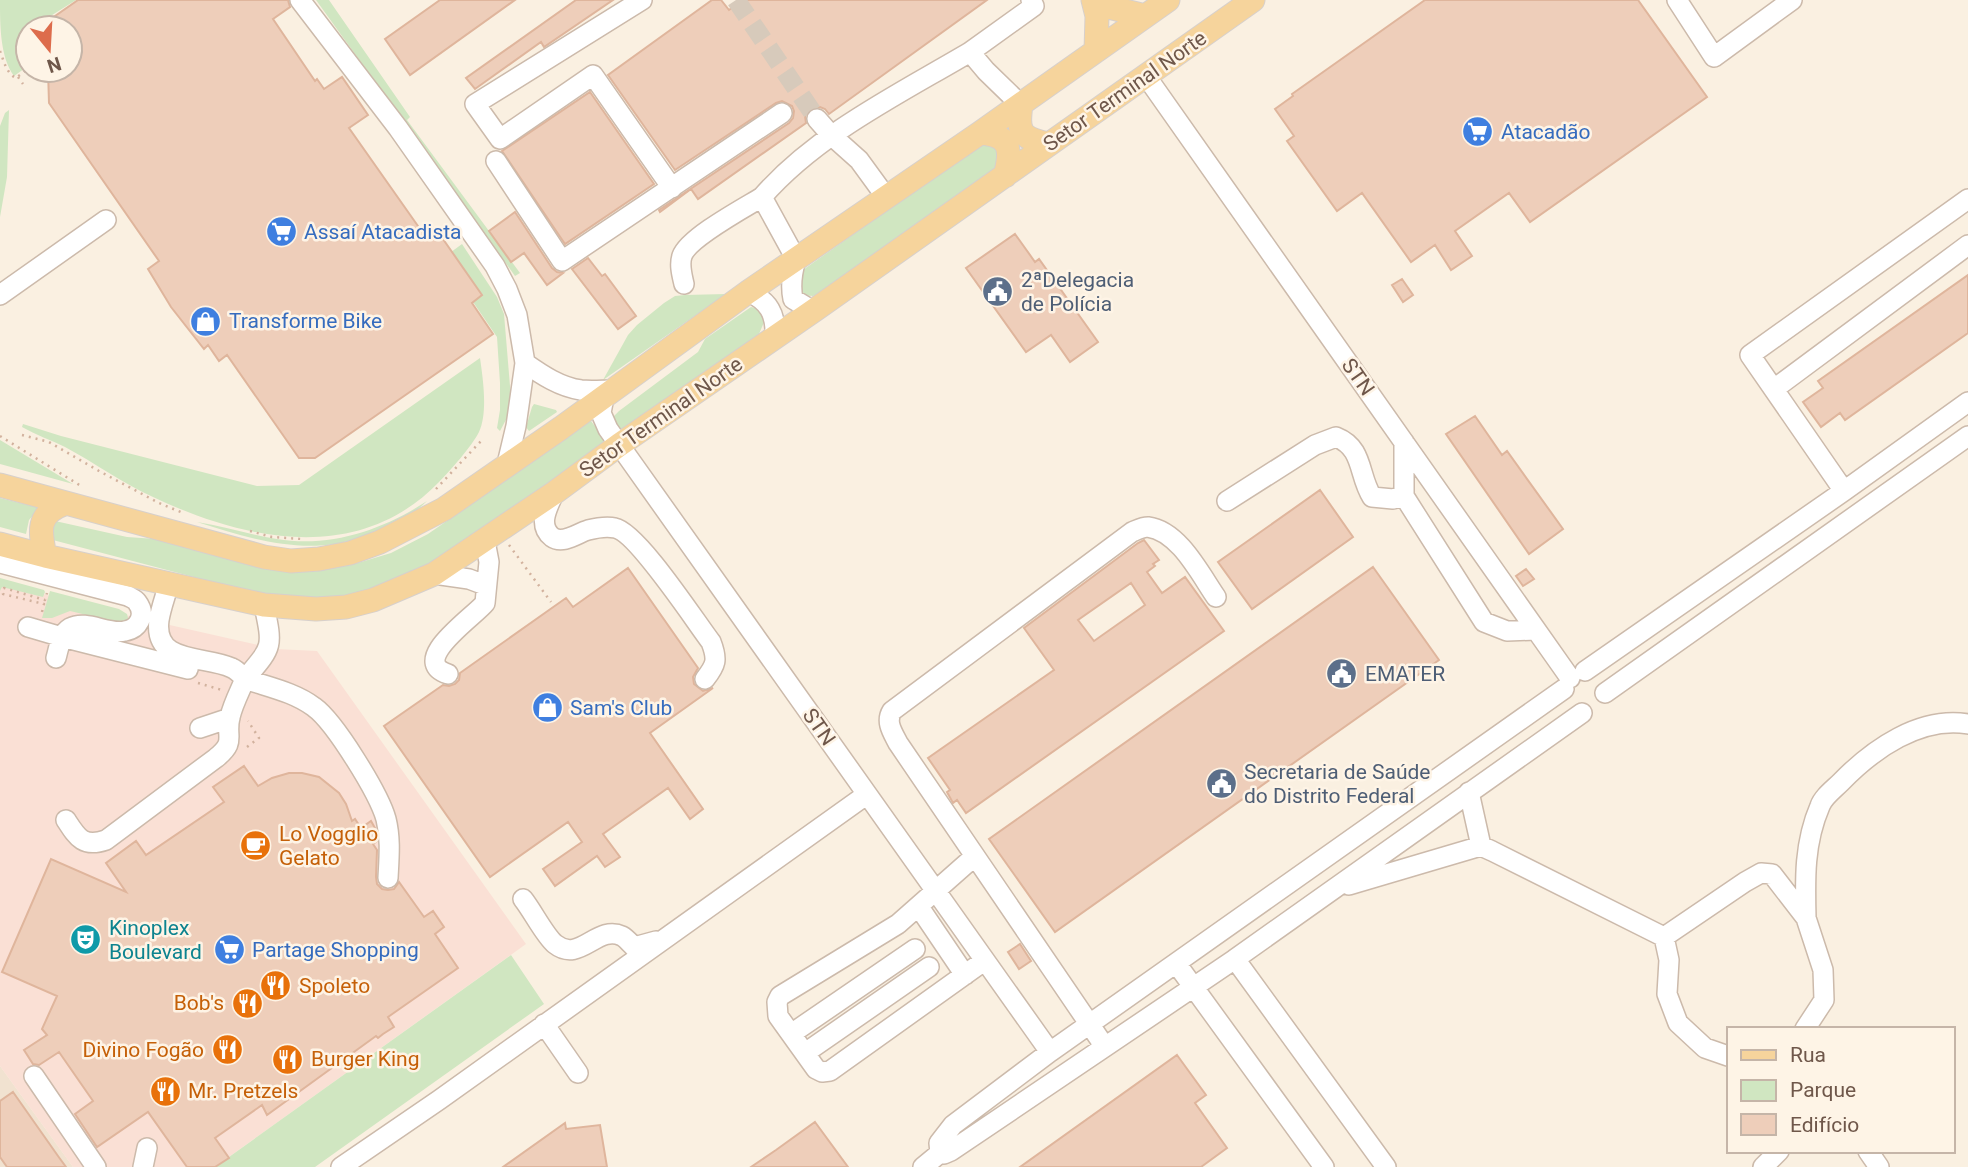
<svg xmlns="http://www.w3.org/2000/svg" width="1968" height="1167" viewBox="0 0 1968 1167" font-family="Roboto,sans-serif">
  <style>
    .residential { fill: #f1e2d0 }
    .commercial { fill: #fae0d5 }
    .green { fill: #d0e6c1 }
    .building { fill: #eeceba; stroke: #dfb59c; stroke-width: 2; fill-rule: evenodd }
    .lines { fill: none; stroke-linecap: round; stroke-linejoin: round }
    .minor-tunnel { stroke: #d7cabb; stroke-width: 19; stroke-dasharray: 19 10; stroke-linecap: butt }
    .minor-casing { stroke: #ccbaab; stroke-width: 22 }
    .major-casing { stroke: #d7d0cc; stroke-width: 25 }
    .path { stroke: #d2b29e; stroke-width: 2.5; stroke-dasharray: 2 5; stroke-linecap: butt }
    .minor { stroke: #fff; stroke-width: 19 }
    .major { stroke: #f6d49c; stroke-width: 23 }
    .labels { text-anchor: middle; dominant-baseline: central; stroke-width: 5; stroke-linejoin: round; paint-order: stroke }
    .street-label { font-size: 21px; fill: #6f574a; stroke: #fef4e6 }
    .shop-label { font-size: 21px; fill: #366cbe; stroke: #fef4e6; text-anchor: start }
    .service-label { font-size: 21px; fill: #4e5e75; stroke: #fef4e6; text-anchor: start }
    .food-label { font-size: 21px; fill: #c56008; stroke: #fef4e6; text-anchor: start }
    .culture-label { font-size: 21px; fill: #0d838f; stroke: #fef4e6; text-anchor: start }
  </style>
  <rect width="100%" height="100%" fill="#faf0e1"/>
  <path class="residential" d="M0,1066L73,1167H0Z"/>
  <path class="commercial" d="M0,583L121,614L276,649L317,651L526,944L215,1167H73L0,1066Z"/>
  <path class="green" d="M0,0H76L49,17L50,28H28V66L14,76C0,57 0,25 0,0Z
    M316,0H329L410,117L407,120L520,273L515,276Z
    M9,110L7,177L0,217V126L5,113Z
    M984,142L997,146L998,163L995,168L817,294L813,296L800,295L793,277Z
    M462,244L497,297L504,314L511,398L508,416L500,431L497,428L500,410V383L497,337L443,258Z
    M726,294L603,380L628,335L637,325L664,303L675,296L685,295Z
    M751,307L759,309L765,320L759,334L621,433L612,421L614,416L619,411L698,352L705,339Z
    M480,358C483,379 488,413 479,432C472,446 450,471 439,482C359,565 246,541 153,497C122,483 95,463 65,447C51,440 36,435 22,427L23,424L61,436L257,486L299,485Z
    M534,404L556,410L557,412L529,431L526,427L532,407Z
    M591,421L607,442C569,468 531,495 493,521C456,547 422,573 378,587C336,602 290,599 247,591L49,539L55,521L127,537L156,539L322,569L351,565L391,553L428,534Z
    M0,440L73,484L0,464Z
    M0,498L40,508L29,520L26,534L0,527Z
    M427,501C412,516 392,526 371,533C360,537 347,542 335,544C288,551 241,536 197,522C224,526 250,535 277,539C330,548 383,530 427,501Z
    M0,578L44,590L45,592L43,597L2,587L0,591Z
    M50,591L119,609L127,614L128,618L126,622L120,623L70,611L52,618H42Z
    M511,955L544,1004L315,1167H215Z"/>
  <path class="building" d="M78,0H288L290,7L273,19L315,81L317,79L324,89L342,77L368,115L349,128L425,236L436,229L482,295L472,303L493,334L315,458H299L227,355L219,361L208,345L204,349L171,307L148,269L159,261L49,103L48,70H70V28H38Z
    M440,0H515L410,75L385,39Z
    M576,0H613L544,47L541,42L475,89L466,78Z
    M712,0H721L729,10L743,0H987L829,114L825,109L820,107L809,109L805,116L806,123L698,199L691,189L660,212L659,210L789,123L793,118L794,111L792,106L782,101L776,103L675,170L608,75Z
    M1425,0H1638L1707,97L1530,222L1509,193L1455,231L1472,256L1451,270L1435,245L1411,262L1362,193L1337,211L1287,141L1294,136L1275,109L1293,96L1292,94Z
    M590,92L654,184L565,244L502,151Z
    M515,212L552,268L557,272L563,273L547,285L524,253L511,262L489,231Z
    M1015,234L1035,262L1039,259L1098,342L1070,362L1051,335L1026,352L966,268Z
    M588,258L602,276L605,274L636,316L618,329L572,269Z
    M1968,275V333L1845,420L1840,413L1821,427L1803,402L1823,388L1818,381Z
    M1402,279L1413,295L1403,302L1392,285Z
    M1475,416L1502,455L1507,451L1563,529L1529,554L1446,434Z
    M1320,490L1353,537L1252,609L1218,562Z
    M1144,540L1159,560L1153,564L1155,566L1147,572L1162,593L1185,577L1224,631L966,813L957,800L953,803L947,792L950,790L928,758L1054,670L1024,628L1138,543ZM1131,583L1145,605L1094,641L1078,620Z
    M1373,567L1439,660L1055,932L989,839Z
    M628,568L698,668L693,677L694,684L703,691L713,688L650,733L703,809L690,819L668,788L603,834L620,857L605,867L597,856L555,886L543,869L582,842L568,822L490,877L384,726L443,685L449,686L455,684L459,680L460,673L566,598L573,607Z
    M1526,569L1534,579L1523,586L1516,576Z
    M244,766L258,786L272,778L289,773H302L319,777L339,793L346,804L352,821L355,819L361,828L371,821L375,828L376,835L377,841L373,844L377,850L376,877L377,884L382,889L388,890L394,889L399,882L424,917L433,911L444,927L435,934L458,968L388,1017L394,1027L383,1034L378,1038L376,1036L267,1115L262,1105L215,1138L229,1158L215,1167H187L148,1112L97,1147L75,1114L93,1101L59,1052L39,1065L33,1064L24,1050L47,1035L42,1029L57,996L2,972L51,859L126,892L106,863L136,841L146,855L224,802L213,787Z
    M1020,944L1031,961L1019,969L1008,952Z
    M1177,1055L1206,1095L1195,1103L1227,1148L1201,1167H1020Z
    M13,1092L58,1156L66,1167H7L0,1157V1101Z
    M815,1122L848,1167H751L776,1150Z
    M565,1123L566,1129L600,1125L607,1167H503Z"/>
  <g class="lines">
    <path class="minor-tunnel" d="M736,0L817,119"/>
    <defs>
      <path id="minor" d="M300,0L398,128L495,266L507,289L517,315L525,363L516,426L507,464
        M642,0L475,104L500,139L593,75L672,188
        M1677,0L1714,57L1792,0
        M970,52L1034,6L1031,0
        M1146,76L1570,678
        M817,119L831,135L859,160L886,197
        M496,161L562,261L782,113
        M684,284C682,275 679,265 682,256C688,238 744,208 762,197
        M748,292C769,301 776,314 775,337
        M0,295L106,220
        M816,309L808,308L793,299C790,285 792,273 796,259L762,197C817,134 899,94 970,52L986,71L1021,105
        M525,363C542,375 560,387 581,390C591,391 603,390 614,390
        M1774,389L1968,245
        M604,397L601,413L608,429L1050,1052
        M1404,442V496L1484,622L1507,631L1536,630
        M1844,491L1750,355L1968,199
        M554,493C548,507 537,525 552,537C563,545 578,533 588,530C596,528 606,526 615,528C637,532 695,621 711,642C718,660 716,665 705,679
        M1227,501L1315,445L1336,437C1364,448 1358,475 1372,497L1393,499L1404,496
        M0,563L128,596C131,598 135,599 137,602C147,615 138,629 125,631C107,635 87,619 70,628C60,634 59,648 56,658
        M434,574L469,579L485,585
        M169,583C166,595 161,607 159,620C153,665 205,655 232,668C237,670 241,675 245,679C273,646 273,648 264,605
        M28,627L62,637L188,669
        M1585,671L1844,491L1968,402
        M448,674C407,661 475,616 485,603L489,562L485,541
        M1605,693L1968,436
        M200,728L230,718
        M1469,792L1481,846
        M66,820C77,837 83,848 106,840L216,758C237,741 225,738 230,717C233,704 240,691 245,679C268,687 294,692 314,707C335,722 379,794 386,819C391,839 389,858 388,878
        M975,856L898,924L780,996L777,1002L778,1016L816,1069L822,1072L830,1071L984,961
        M1349,885L1481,846L1492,851L1664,937L1669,960L1667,994L1678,1023L1705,1048L1728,1056
        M523,899C532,910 545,936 555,944C580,964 597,924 622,936C626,938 631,944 634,947L656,941
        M919,907L965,975
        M1806,918C1805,879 1804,843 1820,806C1823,797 1834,789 1841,782C1873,749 1920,716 1968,724
        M1664,937L1745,882L1761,873L1772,874L1806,918L1823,970L1824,1000L1805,1029
        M1235,959L1386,1167
        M1176,963L1324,1167
        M544,1024L578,1073
        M791,1034L915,949
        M1105,1047L898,743C893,733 885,722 892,711L1132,532C1137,530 1142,527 1148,527C1179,531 1200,574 1216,597
        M805,1053L929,967
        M34,1076L96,1167
        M1868,1151L1879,1167
        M940,1153L939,1143L953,1125L1050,1052L1564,689
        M143,1167L147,1148
        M341,1167L439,1100L866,795
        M923,1167L940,1153L944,1154L951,1151L1235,959L1582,713
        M1763,1167L1779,1151"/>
      <path id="major" d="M1093,0L1097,16L1096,51
        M1096,0L1109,7L1145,16
        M1021,105C1017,133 1021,138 1049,144
        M980,133C1011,135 1012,150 1005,176
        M0,485L264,557L291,561L319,559L350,553L380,542L444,509L561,428L748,292L980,133L1168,0
        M0,544L45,556L264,605L316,609L346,607L373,600L434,574L554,493L619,445L816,309L1253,0
        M45,556C40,532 36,514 64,504"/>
    </defs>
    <use href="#minor" class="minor-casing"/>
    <use href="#major" class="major-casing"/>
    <path class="path" d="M0,51C4,61 6,73 16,78L28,69
      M18,77L23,84
      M22,435L49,442L99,471L159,503L183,513
      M0,436L81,486
      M436,489L481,441
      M250,531L272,537L302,539
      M509,545L551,602
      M42,612L44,604L3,594L4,588L45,600L47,593
      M198,683L222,690
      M247,747L259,738L248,721"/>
    <use href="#minor" class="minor"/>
    <use href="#major" class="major"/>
  </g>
  <defs>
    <symbol id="supermarket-disc" viewBox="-11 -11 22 22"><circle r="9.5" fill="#3f7fe0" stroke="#fef4e6"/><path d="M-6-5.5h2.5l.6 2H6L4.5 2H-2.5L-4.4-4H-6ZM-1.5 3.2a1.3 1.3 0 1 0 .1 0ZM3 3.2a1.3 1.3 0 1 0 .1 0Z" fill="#fff"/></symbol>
    <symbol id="civic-disc" viewBox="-11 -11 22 22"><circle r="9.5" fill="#5c6f8a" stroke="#fef4e6"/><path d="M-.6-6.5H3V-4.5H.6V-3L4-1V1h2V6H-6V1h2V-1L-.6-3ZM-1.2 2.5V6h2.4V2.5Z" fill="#fff"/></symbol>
    <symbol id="shop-disc" viewBox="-11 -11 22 22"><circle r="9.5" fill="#3f7fe0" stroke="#fef4e6"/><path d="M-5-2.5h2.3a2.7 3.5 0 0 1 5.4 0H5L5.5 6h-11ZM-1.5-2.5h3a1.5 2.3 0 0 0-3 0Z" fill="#fff"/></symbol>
    <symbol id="cafe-disc" viewBox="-11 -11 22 22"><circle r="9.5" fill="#e8710a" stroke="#fef4e6"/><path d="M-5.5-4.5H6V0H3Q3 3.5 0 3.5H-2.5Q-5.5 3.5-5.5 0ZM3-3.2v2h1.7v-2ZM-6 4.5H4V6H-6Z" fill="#fff"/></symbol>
    <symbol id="theatre-disc" viewBox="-11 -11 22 22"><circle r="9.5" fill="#0f9aa8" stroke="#fef4e6"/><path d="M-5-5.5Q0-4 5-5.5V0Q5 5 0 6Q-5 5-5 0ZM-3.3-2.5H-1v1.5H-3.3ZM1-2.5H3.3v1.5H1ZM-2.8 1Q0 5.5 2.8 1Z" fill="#fff"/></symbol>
    <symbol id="restaurant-disc" viewBox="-11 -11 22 22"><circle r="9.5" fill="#e8710a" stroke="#fef4e6"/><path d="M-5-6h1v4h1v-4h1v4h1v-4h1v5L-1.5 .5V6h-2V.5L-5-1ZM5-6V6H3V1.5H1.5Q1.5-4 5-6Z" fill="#fff"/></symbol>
  </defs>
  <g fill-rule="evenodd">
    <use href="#supermarket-disc" x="1460" y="114" width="35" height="35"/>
    <use href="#supermarket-disc" x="264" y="214" width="35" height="35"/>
    <use href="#civic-disc" x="980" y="274" width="35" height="35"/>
    <use href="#shop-disc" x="188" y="304" width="35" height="35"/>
    <use href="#civic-disc" x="1324" y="656" width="35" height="35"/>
    <use href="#shop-disc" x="530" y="690" width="35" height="35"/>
    <use href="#civic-disc" x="1204" y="766" width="35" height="35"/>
    <use href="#cafe-disc" x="238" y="828" width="35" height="35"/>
    <use href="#theatre-disc" x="68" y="922" width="35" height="35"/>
    <use href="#supermarket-disc" x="212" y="932" width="35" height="35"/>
    <use href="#restaurant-disc" x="258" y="968" width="35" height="35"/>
    <use href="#restaurant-disc" x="230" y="986" width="35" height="35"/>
    <use href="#restaurant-disc" x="210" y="1032" width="35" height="35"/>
    <use href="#restaurant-disc" x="270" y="1042" width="35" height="35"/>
    <use href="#restaurant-disc" x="148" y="1074" width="35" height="35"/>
  </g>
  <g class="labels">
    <g class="street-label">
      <text transform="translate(1125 91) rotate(-35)">Setor Terminal Norte</text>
      <text transform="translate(1358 377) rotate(55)">STN</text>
      <text transform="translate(661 417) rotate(-35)">Setor Terminal Norte</text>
      <text transform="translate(819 727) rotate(55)">STN</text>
    </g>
    <g class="shop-label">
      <text x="1501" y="132">Atacadão</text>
      <text x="304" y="232">Assaí Atacadista</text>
      <text x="229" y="321">Transforme Bike</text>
      <text x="570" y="708">Sam's Club</text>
      <text x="252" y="950">Partage Shopping</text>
    </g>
    <g class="service-label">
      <text x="1021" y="280">2ªDelegacia<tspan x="1021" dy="24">de Polícia</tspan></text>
      <text x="1365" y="674">EMATER</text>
      <text x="1244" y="772">Secretaria de Saúde<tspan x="1244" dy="24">do Distrito Federal</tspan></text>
    </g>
    <g class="food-label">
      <text x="279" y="834">Lo Vogglio<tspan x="279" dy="24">Gelato</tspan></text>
      <text x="299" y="986">Spoleto</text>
      <text x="224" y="1003" text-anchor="end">Bob's</text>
      <text x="204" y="1050" text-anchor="end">Divino Fogão</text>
      <text x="311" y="1059">Burger King</text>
      <text x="188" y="1091">Mr. Pretzels</text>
    </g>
    <g class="culture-label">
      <text x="109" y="928">Kinoplex<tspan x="109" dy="24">Boulevard</tspan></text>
    </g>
  </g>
  <rect x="1727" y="1027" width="228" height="126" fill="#fef4e6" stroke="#c5b5a8" stroke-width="2"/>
  <rect x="1741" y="1050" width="35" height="10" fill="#f6d49c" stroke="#c5b5a8" stroke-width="2"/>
  <text x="1790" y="1062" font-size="21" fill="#6f574a">Rua</text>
  <rect x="1741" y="1080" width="35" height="21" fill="#d0e6c1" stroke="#c5b5a8" stroke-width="2"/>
  <text x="1790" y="1097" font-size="21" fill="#6f574a">Parque</text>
  <rect x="1741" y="1114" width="35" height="21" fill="#eeceba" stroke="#c5b5a8" stroke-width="2"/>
  <text x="1790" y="1132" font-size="21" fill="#6f574a">Edifício</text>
  <g transform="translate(49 49) rotate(162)"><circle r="33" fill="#fef4e6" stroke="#c5b5a8" stroke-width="2"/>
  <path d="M0-5L12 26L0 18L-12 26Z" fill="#dd6c4c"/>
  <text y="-10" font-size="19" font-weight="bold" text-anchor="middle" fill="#6f574a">N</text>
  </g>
</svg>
